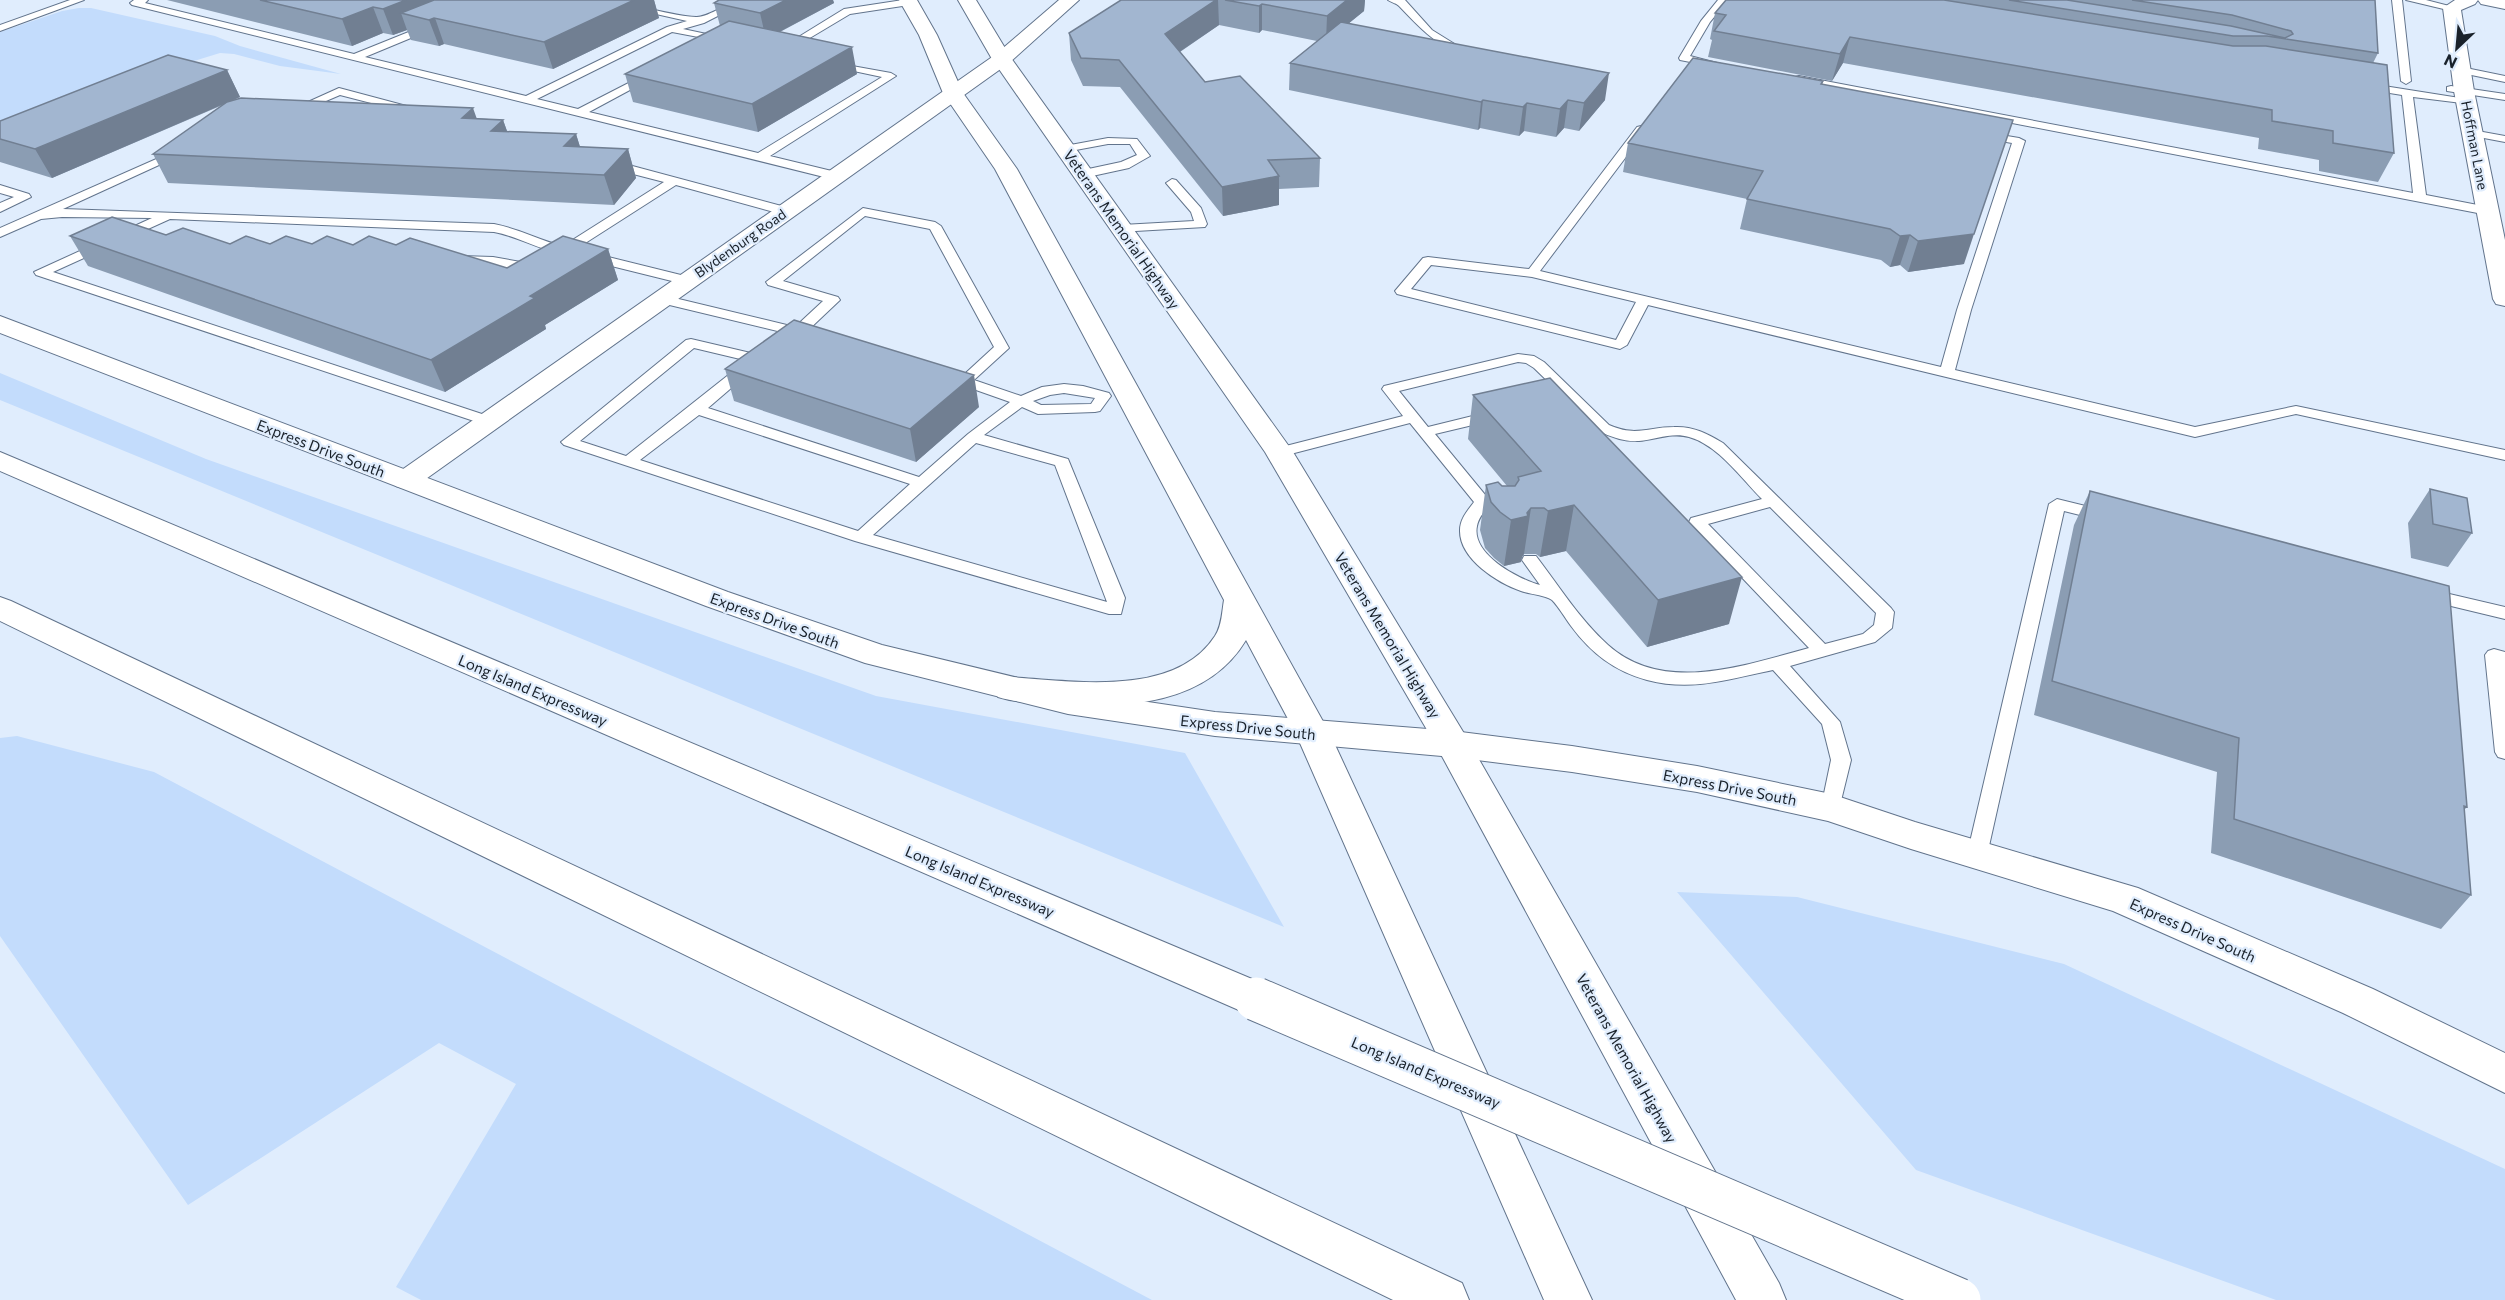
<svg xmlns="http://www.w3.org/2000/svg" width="2505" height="1300" viewBox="0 0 2505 1300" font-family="Commissioner,sans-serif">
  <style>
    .green { fill: #c3dcfc }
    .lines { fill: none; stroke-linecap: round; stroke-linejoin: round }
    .lane-casing { stroke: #62748c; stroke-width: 2 }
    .street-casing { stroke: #62748c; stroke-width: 2 }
    .secondary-casing { stroke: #62748c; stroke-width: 2 }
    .highway-casing { stroke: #62748c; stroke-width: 2 }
    .lane { fill: #fff; fill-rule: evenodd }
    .street { fill: #fff; fill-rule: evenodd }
    .secondary { fill: #fff; fill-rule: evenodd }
    .highway { fill: #fff; fill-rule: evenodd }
    .highway-bridge-casing { stroke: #62748c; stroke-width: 45; stroke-linecap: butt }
    .highway-bridge { stroke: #fff; stroke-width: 43 }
    .wall { fill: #8b9db3 }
    .shaded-wall { fill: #717f92 }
    .building { fill: #a2b6d0; stroke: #717f92; stroke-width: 1.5 }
    .labels { text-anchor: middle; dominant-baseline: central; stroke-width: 4.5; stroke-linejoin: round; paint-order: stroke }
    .far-street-label { font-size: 14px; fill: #19212a; stroke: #e0edfd }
    .street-label { font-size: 15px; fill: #19212a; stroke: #e0edfd }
  </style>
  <rect width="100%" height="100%" fill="#e0edfd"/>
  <path class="green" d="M79,8H91L215,36L240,46L341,74L280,66L234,54L220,53L194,61L169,77L0,151V32L62,11Z
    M0,373L206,459L876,696L1185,753L1284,927L0,400Z
    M17,736L154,772L1152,1300H421L396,1287L516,1084L439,1043L188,1205L0,936V738Z
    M1677,892L1797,897L2064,964L2505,1169V1300H2276L1916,1170Z"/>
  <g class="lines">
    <defs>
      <path id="lane" d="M70,0H84L0,31V25Z
        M134,0H148L145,3L354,54L431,23L435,24V28L365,57L526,96L667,27L687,21L594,0C629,0 662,15 696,17C709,18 728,0 749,0L704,23L683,29L730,39V43L672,32L537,99L578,109L650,72L655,75L654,77L589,112L758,153L882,77L830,66V62L891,73L896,76L770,156L840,173L842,176L836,180L132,5L130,3Z
        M903,0L914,2L909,5L850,14L788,51L779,49L844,9Z
        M1388,0H1405L1432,30L1469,53L1460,55C1434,43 1419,27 1400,7C1397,3 1392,3 1388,0Z
        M1718,0H1728L1710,22L1690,56L1721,64L1716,67L1680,60L1679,58L1701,21Z
        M2392,0H2402L2411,81L2406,84L2401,81Z
        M2406,0H2426L2457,8L2452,11Z
        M2461,67L2505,76V82L2457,72L2456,70Z
        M1799,76L2413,193L2402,95L2365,89L2360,86L2365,83L2466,99L2472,102L2470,104L2413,97L2426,195L2488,207L2494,211L2488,215L1795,81V77Z
        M2451,86L2505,94V100L2447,91V87Z
        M339,88L414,108L416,110L410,113L340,95L298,113H290L288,111Z
        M1641,126L1647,129L1540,271L1941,367L1957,310L2012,143L1983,138L1977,135L1983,132L2019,138L2025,141L1971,310L1955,370L2195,427L2296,406L2505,450V460L2296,414L2195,437L1648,305L1627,345L1620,349L1397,294L1395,291L1423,258L1428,257L1529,269L1637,127ZM1431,265L1532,277L1636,302L1616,340L1411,289Z
        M2472,130L2505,136V142L2468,135V131Z
        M1108,138L1137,139L1150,156L1129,168L1083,178L1077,174L1079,171L1121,162L1137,155L1130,144H1108L1065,152L1059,149L1065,146Z
        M179,149L183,150V154L63,209L494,224C520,229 538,240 563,246L664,182L606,167L604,164L610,160L789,208L791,211L785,215L676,185L576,249L693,278L695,281L693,284L688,285L567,255L556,256L555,252C534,247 516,236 494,232L170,219L53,272L494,418L497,421L494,424L489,426L36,275L34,272L152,218L62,217L41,219L0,237V228Z
        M1172,179L1176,180L1201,208L1207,224L1205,227L1118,232L1116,229L1122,225L1194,221L1191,212L1166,183Z
        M0,185L29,194L31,197L0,212V203L14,197L0,193Z
        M863,208L935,222L941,226L1009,348L974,380L1021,396L1042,387L1064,384L1083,386L1109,393L1111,396L1100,411L1095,412L1038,414L1022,407L984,435L1068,459L1125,598L1121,614H1109L855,541L564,445L561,442L686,340L691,339L755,354L764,350L771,354L757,363L694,348L580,441L626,456L741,365L746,364L753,368L751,371L708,408L919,477L968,434L1010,402L959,384L957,381L994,347L930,229L865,216L783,281L838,297L840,300L803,335L798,336L657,302L655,299L662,295L795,327L823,301L768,285L766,282ZM1064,393L1095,398L1091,404L1041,405L1033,401L1050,395ZM699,415L910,484L858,531L640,460ZM976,443L1055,465L1107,602L873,535Z
        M461,256L493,257L532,264L537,262L544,266L534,272L493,265L456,263L454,260L456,257Z
        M1518,354L1534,356L1544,362L1609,425C1636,437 1648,427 1674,427C1693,426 1708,434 1723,443L1891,608L1894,612L1892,628L1875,642L1790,666L1840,722L1851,760L1838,813L1831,816L1824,813L1821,808L1831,760L1822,724L1773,670C1729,679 1692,692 1647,680C1614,671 1591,653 1571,626C1565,618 1559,607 1552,600C1545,595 1530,594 1521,591C1498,583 1459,559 1460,530C1460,519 1468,510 1474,502L1410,423L1279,457L1271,452L1274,449L1403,416L1382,389L1384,386ZM1518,362L1526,363L1534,368L1599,431C1611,437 1624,442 1639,441C1655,440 1672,432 1689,437C1718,445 1741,478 1762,499L1691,518L1689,522L1809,648C1745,665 1664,695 1608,645C1580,620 1559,586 1536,556H1524L1522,560L1540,585C1518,579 1471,554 1477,526C1479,516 1486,510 1491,502L1435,434L1498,419L1501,416L1493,411L1428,427L1399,391ZM1770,507L1876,613L1874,625L1863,634L1825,644L1708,524Z
        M2057,499L2110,512L2112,516L2104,521L2064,511L1987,855L1984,861L1977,863L1970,861L1967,855L2049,504Z
        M2428,589L2505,607V619L2422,599L2419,595L2422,591Z
        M2494,649L2505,652V759L2498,757L2495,752L2485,655L2488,651Z"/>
      <path id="street" d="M1059,0H1079L1009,63L416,486L406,489L396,486L391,480L396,474L995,55Z
        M2455,0H2478L2475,4L2461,10L2474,91L2505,240V306L2496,304L2493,299L2454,91L2443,8Z
        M2478,0H2505V9L2481,4Z"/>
      <path id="secondary" d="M0,316L728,592L882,645L1068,690L1215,712L1453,731L1572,746L1697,766L1831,794L1915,822L2138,888L2373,989L2505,1053V1093L2343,1013L2113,911L1911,849L1828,821L1697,792L1572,772L1453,757L1215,736L1068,714L865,663L706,606L0,333Z"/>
      <path id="highway" d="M899,0H917L937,35L963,93L1017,169L1330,734L1592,1300H1544L1296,734L1246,640C1207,705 1125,709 1057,704C1037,703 1017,703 998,697L993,689L998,681L1010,677C1073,681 1175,698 1215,636C1222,626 1222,611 1224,600L995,169L943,93L919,35Z
        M958,0H976L1011,58L1293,452L1465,735L1779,1283L1786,1300H1736L1437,747L1265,452L992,59Z
        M0,452L1271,987L1277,999L1271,1011L1256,1017L1241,1011L0,471Z
        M0,597L11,601L1462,1283L1469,1300H1393L0,621Z"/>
    </defs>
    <use href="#lane" class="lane-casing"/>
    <use href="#street" class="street-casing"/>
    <use href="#secondary" class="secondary-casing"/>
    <use href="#highway" class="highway-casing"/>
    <use href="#lane" class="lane"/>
    <use href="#street" class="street"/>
    <use href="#secondary" class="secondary"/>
    <use href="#highway" class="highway"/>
    <defs>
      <path id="highway-bridge" d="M1256,999L1959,1300"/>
    </defs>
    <use href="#highway-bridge" class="highway-bridge-casing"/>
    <use href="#highway-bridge" class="highway-bridge"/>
  </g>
  <path class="wall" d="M167,0H654L659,18L553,69L444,44L439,46L411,40L407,30L393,35L383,33L352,46Z
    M719,0H833L834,3L780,32L857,74L758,132L633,102L625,74L720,26L714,3Z
    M1121,0H1365L1364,11L1349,23L1605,100L1579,131L1564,128L1556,137L1524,131L1519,136L1480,128L1478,130L1289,90L1290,63L1317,41L1262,30L1259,33L1219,25L1180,52L1205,82L1320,158L1319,187L1279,189V205L1223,216L1120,87L1083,86L1071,60L1069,33Z
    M1726,0H2375L2378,53L2373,63L2394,153L2378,182L2319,171V160L2258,149L2259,138L1843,63L1832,81L1708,57L1712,40L1710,39L1715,13Z
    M227,70L240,97L231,101L503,120L507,131L576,134L580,147L628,149L636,178L614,205L168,183L153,154L225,104L52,178L0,162V121Z
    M1823,81L1822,85L1964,264L1908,272L1900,265L1890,267L1881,260L1740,229L1747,199L1623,172L1628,143Z
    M166,235L230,244L353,245L507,268L608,249L618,280L545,325L546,329L445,392L88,266L70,236Z
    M725,369L979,407L916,462L734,401Z
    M1473,395L1729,624L1647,647L1566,551L1540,557L1536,554H1524L1522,557L1521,562L1504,566L1494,558L1485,548L1480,530L1486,485L1507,486L1468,439Z
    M2430,489L2472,533L2448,567L2411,558L2408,523Z
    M2090,491L2467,807L2464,810L2471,895L2441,929L2211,853L2217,772L2034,715L2074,525Z"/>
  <path class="shaded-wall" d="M406,0H466L468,5L435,18L444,44L439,46L429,20L401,13L407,30L393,35L383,9Z
    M634,0H654L659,18L553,69L544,42Z
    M786,0H833L834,3L766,39L760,13Z
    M1216,0H1218L1219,25L1166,61L1165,34Z
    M1347,0H1365L1364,11L1326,42L1327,16Z
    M1262,4V30L1259,33V6Z
    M373,7L383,33L352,46L342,19Z
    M1850,37L1843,63L1832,81L1840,54Z
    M852,47L857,74L758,132L752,104Z
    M227,70L240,97L52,178L35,149Z
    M1609,73L1605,100L1579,131L1584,103Z
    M1483,100L1480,128L1478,130L1481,102Z
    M1568,100L1564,128L1556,137L1560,109Z
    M1527,103L1524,131L1519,136L1523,107Z
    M473,108L483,136L462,118Z
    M503,120L513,148L491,131Z
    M576,134L585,163L564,146Z
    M628,149L636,178L614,205L604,175Z
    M1279,176V205L1223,216L1222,187Z
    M1974,234L1964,264L1908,272L1918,241Z
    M1910,235L1900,265L1890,267L1900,236Z
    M608,249L618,280L545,325L546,329L445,392L431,360L530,296Z
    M974,375L979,407L916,462L910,429Z
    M1574,505L1566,551L1540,557L1548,511Z
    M1531,508L1524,554L1522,557L1521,562L1504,566L1511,520L1527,513Z
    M1742,577L1729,624L1647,647L1658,600Z"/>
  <path class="building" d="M260,0H406L383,9L373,7L342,19Z
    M434,0H634L544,42L434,18L429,20L401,13Z
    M719,0H786L760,13L714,3Z
    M1121,0H1216L1165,34L1205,82L1240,76L1320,158L1268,160L1279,176L1222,187L1119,60L1081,58L1069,33Z
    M1225,0H1347L1327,16L1262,4L1259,6Z
    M1726,0H1944L2233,46H2266L2387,65L2394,153L2333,143V131L2272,121V110L1850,37L1840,54L1714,31L1726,15L1715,13Z
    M2009,0H2067L2231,26L2285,38L2293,34L2291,31L2232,15L2132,0H2375L2378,53L2267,36H2233Z
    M729,21L852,47L752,104L625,74Z
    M1341,22L1609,73L1584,103L1568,100L1560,109L1527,103L1523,107L1483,100L1481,102L1290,63Z
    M168,55L227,70L35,149L0,139V121Z
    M1693,58L1823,81L1821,84L2013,120L1974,234L1918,241L1910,235L1900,236L1890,229L1747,199L1763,171L1628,143Z
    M241,98L473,108L462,118L503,120L491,131L576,134L564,146L628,149L604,175L153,154L227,102Z
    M112,217L166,235L183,228L230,244L246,236L270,244L286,236L312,244L327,236L353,245L369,236L396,245L410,238L507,268L563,236L608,249L530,296L535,298L431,360L70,236Z
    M794,320L974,375L910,429L725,369Z
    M1550,378L1742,577L1658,600L1574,505L1548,511L1544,508H1531L1527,513L1528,516L1511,520L1500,512L1491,502L1486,485L1498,482L1502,486H1515L1519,480L1518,477L1541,471L1473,395Z
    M2430,489L2467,498L2472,533L2433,524Z
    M2090,491L2449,586L2467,807L2464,806L2471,895L2234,819L2239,738L2052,681Z"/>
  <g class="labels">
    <g class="far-street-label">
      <text transform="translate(2475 145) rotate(79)">Hoffman Lane</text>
      <text transform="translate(740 243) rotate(-35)">Blydenburg Road</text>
    </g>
    <g class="street-label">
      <text transform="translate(1122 229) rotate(55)">Veterans Memorial Highway</text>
      <text transform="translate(321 448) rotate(21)">Express Drive South</text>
      <text transform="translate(775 620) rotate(20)">Express Drive South</text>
      <text transform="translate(1388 635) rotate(59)">Veterans Memorial Highway</text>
      <text transform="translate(533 690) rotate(23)">Long Island Expressway</text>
      <text transform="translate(1248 727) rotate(6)">Express Drive South</text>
      <text transform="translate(1730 787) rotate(11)">Express Drive South</text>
      <text transform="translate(980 881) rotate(23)">Long Island Expressway</text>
      <text transform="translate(2193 930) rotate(24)">Express Drive South</text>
      <text transform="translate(1627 1058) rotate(61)">Veterans Memorial Highway</text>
      <text transform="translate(1426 1072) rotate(23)">Long Island Expressway</text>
    </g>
  </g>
  <g transform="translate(2457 48) rotate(206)" stroke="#e0edfd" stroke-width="4.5" paint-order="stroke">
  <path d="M0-4.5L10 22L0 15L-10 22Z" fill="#19212a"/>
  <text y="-9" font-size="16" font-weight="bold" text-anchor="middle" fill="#19212a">N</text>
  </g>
</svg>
